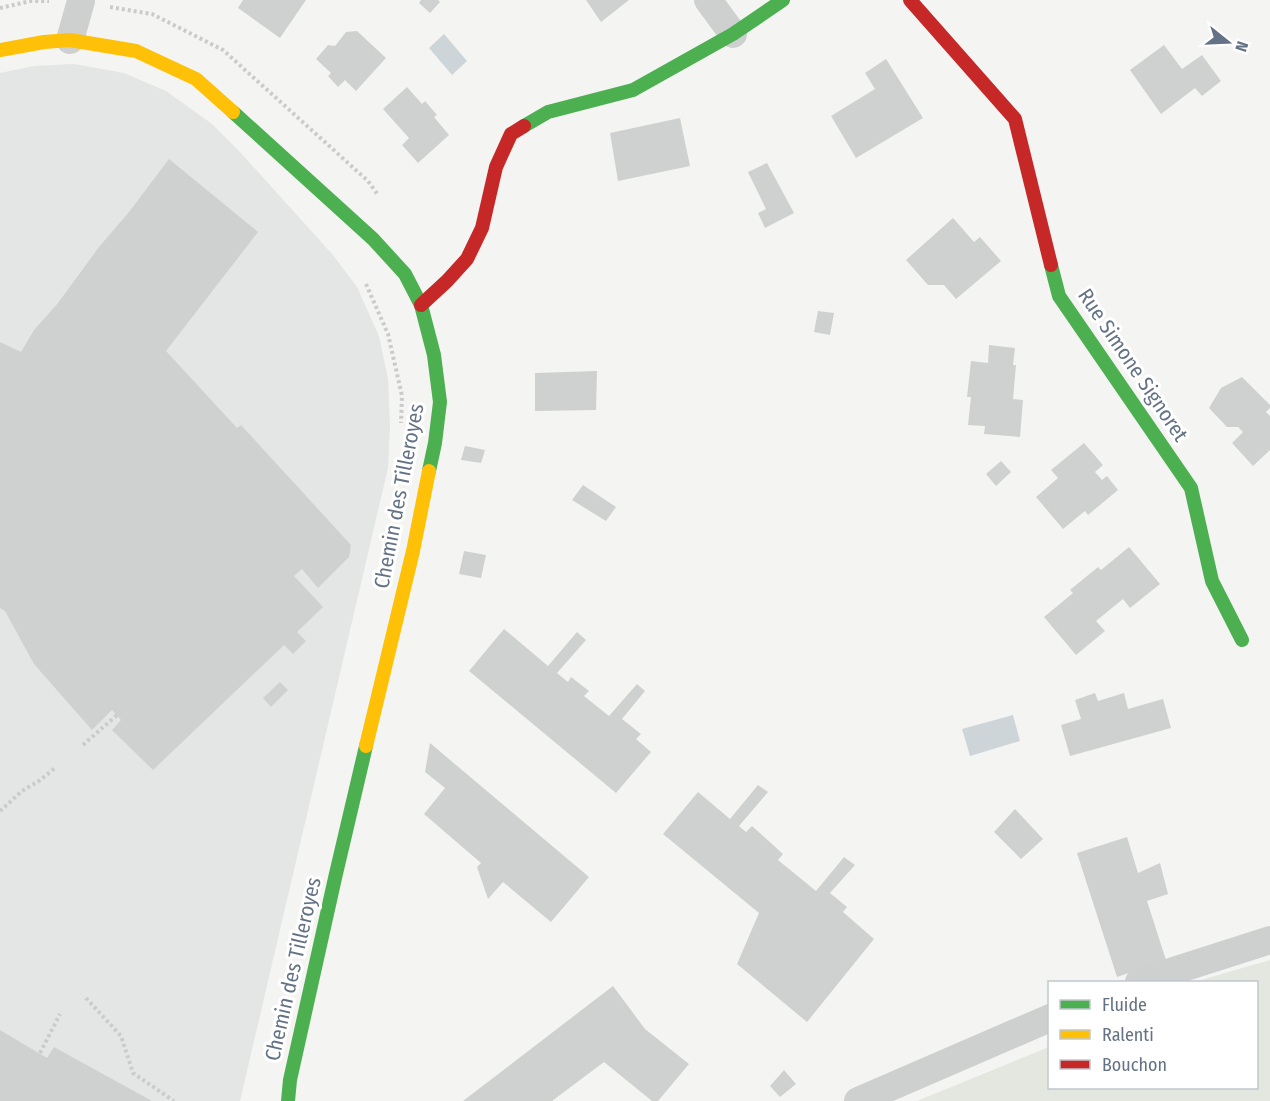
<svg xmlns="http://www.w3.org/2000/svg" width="1270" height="1101" viewBox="0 0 1270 1101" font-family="'Fira Sans Condensed',sans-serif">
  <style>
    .built { fill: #e4e6e5 }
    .green { fill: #e3e7e0 }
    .water { fill: #ced5d8 }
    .building { fill: #cfd1d1 }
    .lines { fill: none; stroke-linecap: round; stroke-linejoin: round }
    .path { stroke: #cbcbcc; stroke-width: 4; stroke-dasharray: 3 3; stroke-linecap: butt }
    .street { stroke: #cecfcf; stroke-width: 28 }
    .fast { stroke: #4caf50; stroke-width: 14 }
    .slow { stroke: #ffc107; stroke-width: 14 }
    .jam { stroke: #c62828; stroke-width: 14 }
    .labels { text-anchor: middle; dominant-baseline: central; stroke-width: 6; stroke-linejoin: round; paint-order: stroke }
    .street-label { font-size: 21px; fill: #637284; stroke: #fff }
  </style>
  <rect width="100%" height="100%" fill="#f4f4f2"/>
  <path class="built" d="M74,64L124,73L166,91L212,124L239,151L333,255L357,287L379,336L388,379L390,426L388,468L240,1101H0V73L34,66Z"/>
  <path class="green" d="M1270,960V1101H917L1049,1047L1050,1088H1256V982H1194Z"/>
  <path class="water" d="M444,34L467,61L452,75L429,48Z
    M1013,715L1020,741L970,756L962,729Z"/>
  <path class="building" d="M243,0H306L280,38L238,8Z
    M421,0H438L440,2L430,13L419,3Z
    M586,0H629L601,22Z
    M357,31L386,58L356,91L345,80L338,87L328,76L331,73L316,59L328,45L335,46L346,32Z
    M1164,45L1182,69L1202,55L1221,81L1202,96L1195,88L1161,114L1130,70Z
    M886,59L923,118L856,158L831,116L875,89L865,73Z
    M407,87L422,104L425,101L437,115L434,117L449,135L418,163L402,145L409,138L383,109Z
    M680,118L690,166L618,181L610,133Z
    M169,159L258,232L166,351L237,428L241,425L351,545L349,557L318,588L302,569L294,576L323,607L297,632L306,641L293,654L284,645L153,770L112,730L121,720L112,710L92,730L34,664L5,611L0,608V342L21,352L34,330L58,303L99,247L129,212Z
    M767,163L794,213L765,228L758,213L766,209L748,172Z
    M953,218L974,242L980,237L1001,261L956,299L944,285H928L906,260Z
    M818,311L834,313L830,335L814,332Z
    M989,345L1015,348L1013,365H1016L1013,399L1023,400L1020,437L984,434L985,426L968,425L971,397H967L971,361L988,363Z
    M597,371L596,410L535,411V373Z
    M1242,377L1270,405V408L1266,412L1270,416V450L1253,466L1232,443L1243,432L1238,427H1227L1209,408L1221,388Z
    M1084,443L1103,465L1095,472L1102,480L1107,476L1118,490L1088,515L1085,511L1063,529L1036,497L1058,478L1051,470Z
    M465,446L485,450L481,463L461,460Z
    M1001,461L1011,472L996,486L986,474Z
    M583,485L616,507L606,521L572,500Z
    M1129,547L1160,584L1130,608L1123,599L1096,621L1105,631L1076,655L1044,617L1073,593L1070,590L1098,567L1101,570Z
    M464,551L486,555L481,578L459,574Z
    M504,629L548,666L577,632L586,640L557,673L568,682L571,677L589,691L584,696L609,716L637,684L645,691L622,719L641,734L636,739L651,752L616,793L469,671Z
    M280,682L288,690L271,707L263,698Z
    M1095,693L1098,701L1124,693L1128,709L1163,699L1171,728L1070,756L1061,725L1081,719L1075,700Z
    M430,743L589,877L551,922L503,882L488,899L477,867L481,863L424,814L445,788L425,772Z
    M758,785L768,792L739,826L746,832L752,826L783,854L778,860L816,891L844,857L855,865L830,893L847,907L843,912L874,939L807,1022L737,964L759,913L663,834L698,792L730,819Z
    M1015,809L1043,839L1021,859L994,832Z
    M1127,837L1138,873L1160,863L1168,894L1147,901L1166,960L1117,977L1077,853Z
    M613,986L645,1029L689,1064L658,1101H652L604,1062L552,1101H463Z
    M0,1030L47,1058L54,1047L152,1101H0Z
    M784,1070L796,1084L780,1097L770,1086Z"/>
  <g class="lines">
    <path class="path" d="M110,7L152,14L223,50L368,181L378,195
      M0,8L31,1H49
      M366,284L388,334L402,396L401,423
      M83,745L117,715
      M0,811L22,791L39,781L55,768
      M86,998L121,1036L133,1073L174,1101
      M40,1053L60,1014"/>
    <path class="street" d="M708,0L733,34
      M70,40L81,1
      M1139,982L1270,940
      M858,1101L1050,1018"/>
    <path class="fast" d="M233,112L373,239L405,274L421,305L434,355L440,402L435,443L429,471
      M524,126L548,112L633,90L733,34L783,0
      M1051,265L1059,296L1191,488L1212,581L1242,640
      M288,1101L290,1080L335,878L366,746"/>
    <path class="slow" d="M0,50L44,42L70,40L136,51L196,79L233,112
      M366,746L413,551L429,471"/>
    <path class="jam" d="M910,0L1015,119L1051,265
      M421,305L447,281L467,259L482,228L496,167L511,134L524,126"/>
  </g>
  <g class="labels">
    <g class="street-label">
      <text transform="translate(1133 365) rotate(56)">Rue Simone Signoret</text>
      <text transform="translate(399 496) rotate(-79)">Chemin des Tilleroyes</text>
      <text transform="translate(293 969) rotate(-77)">Chemin des Tilleroyes</text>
    </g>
  </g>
  <rect x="1048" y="981" width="210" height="108" fill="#ffffff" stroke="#c1c7ce" stroke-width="1.5"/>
  <rect x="1060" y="1000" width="30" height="9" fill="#4caf50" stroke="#c1c7ce" stroke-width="1.5"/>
  <text x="1102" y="1011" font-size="18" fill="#637284">Fluide</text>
  <rect x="1060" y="1030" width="30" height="9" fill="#ffc107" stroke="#c1c7ce" stroke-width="1.5"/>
  <text x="1102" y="1041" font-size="18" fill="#637284">Ralenti</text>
  <rect x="1060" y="1060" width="30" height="9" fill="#c62828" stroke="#c1c7ce" stroke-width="1.5"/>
  <text x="1102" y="1071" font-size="18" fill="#637284">Bouchon</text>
  <g transform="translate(1228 42) rotate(108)" stroke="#ffffff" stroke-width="4.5" paint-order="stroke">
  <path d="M0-4.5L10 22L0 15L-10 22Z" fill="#637284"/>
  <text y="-9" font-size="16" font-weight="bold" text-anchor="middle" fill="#637284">N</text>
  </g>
</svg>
